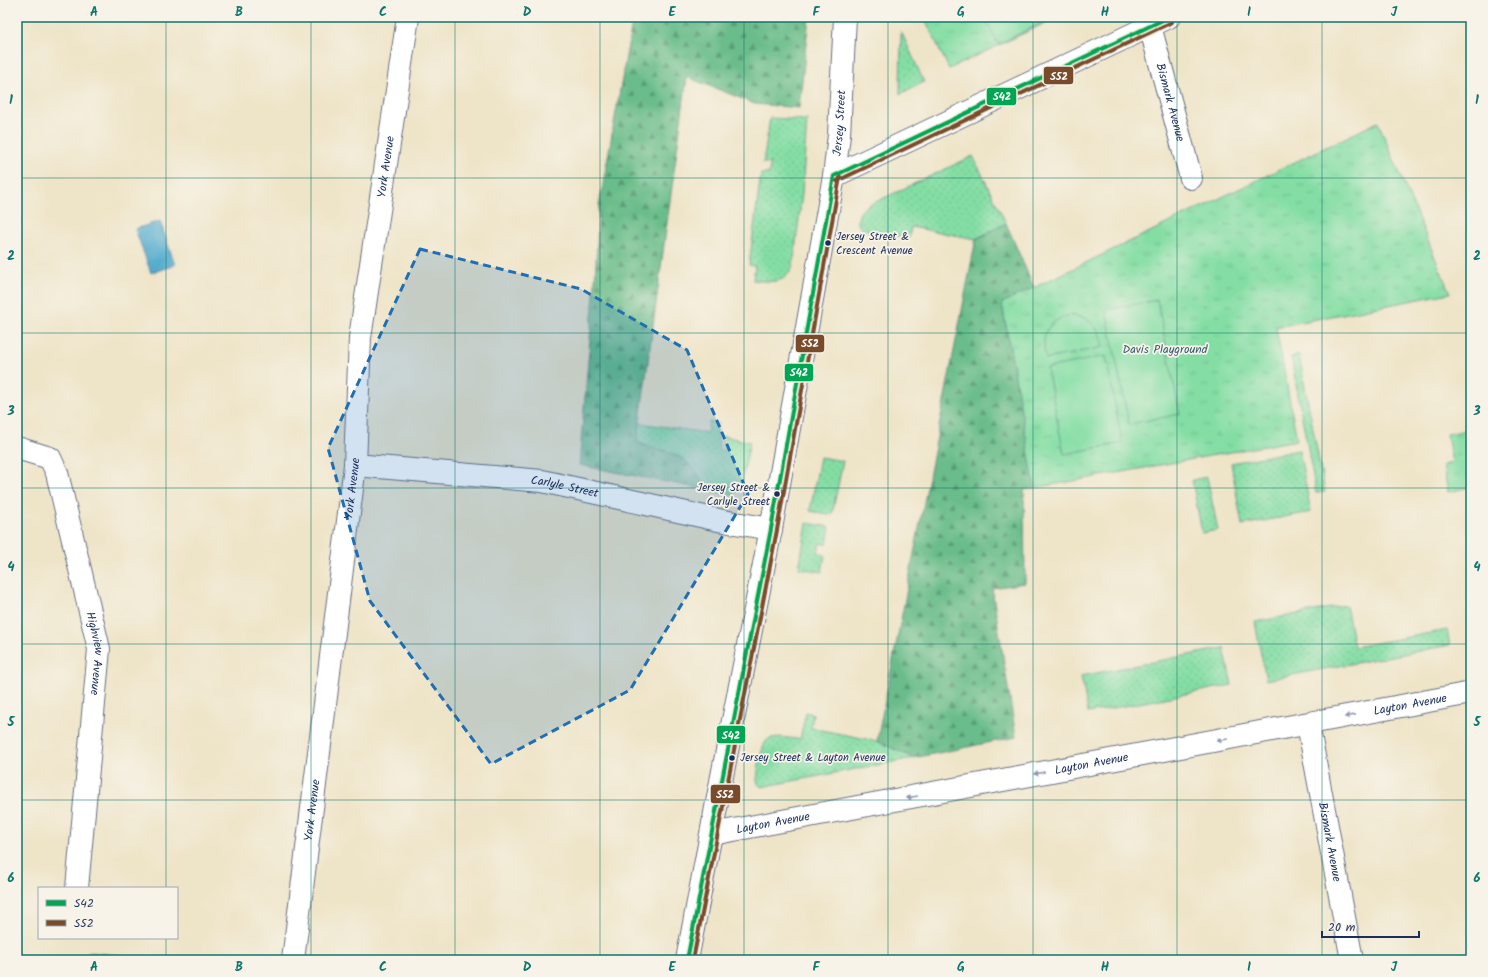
<svg xmlns="http://www.w3.org/2000/svg" width="1488" height="977" viewBox="0 0 1488 977" font-family="Kalam,sans-serif">
  <style>
    .grass { fill: url(#grass-dots); stroke: #508681 }
    .forest { fill: url(#forest-firs); stroke: #437674 }
    .park { fill: url(#park-tufts); stroke: #508681 }
    .pitch { fill: #84dea4; stroke: #508681 }
    .water { fill: #4ea9cc; stroke: #346c95 }
    .lines { fill: none; stroke-linecap: round; stroke-linejoin: round }
    .minor-casing { stroke: #656e83; stroke-width: 24 }
    .minor { stroke: #fff; stroke-width: 22 }
    .bus-1-casing { stroke: #f7f3e8; stroke-width: 7 }
    .bus-2-casing { stroke: #f7f3e8; stroke-width: 7 }
    .bus-1 { stroke: #00a651; stroke-width: 4 }
    .bus-2 { stroke: #7a4b2a; stroke-width: 4 }
    .oneway { fill: #8d97ae }
    .marked { fill: #1f6fb2; fill-opacity: 0.2; stroke: #1f6fb2; stroke-width: 3; stroke-dasharray: 8 5; stroke-linejoin: round }
    .grid { fill: none; stroke: #0f766e; stroke-width: 1; stroke-opacity: 0.55 }
    .bus-dot { fill: #1b2f5e; stroke: #f7f3e8; stroke-width: 1.5 }
    .labels { text-anchor: middle; dominant-baseline: central; stroke-width: 3.5; stroke-linejoin: round; paint-order: stroke }
    .bus-label { font-size: 11px; fill: #1b2f5e; stroke: #f7f3e8; text-anchor: start }
    .street-label { font-size: 12px; fill: #1b2f5e; stroke: #f7f3e8 }
    .park-label { font-size: 12px; fill: #355b70; stroke: #f7f3e8 }
    .line-badge { stroke: #f7f3e8; stroke-width: 1.5 }
    .badge-label { font-size: 11px; text-anchor: middle; font-weight: bold; fill: #fff }
    .neatline { fill: none; stroke: #0f766e; stroke-width: 1.5 }
    .grid-label { font-size: 13px; text-anchor: middle; font-weight: bold; fill: #0f766e }
  </style>
  <defs>
    <pattern id="grass-dots" width="8" height="8" patternUnits="userSpaceOnUse"><rect width="8" height="8" fill="#84dea4"/><path d="M2 2h.1M6 6h.1" fill="none" stroke="#71bf90" stroke-width="1.8" stroke-linecap="round"/></pattern>
    <pattern id="forest-firs" width="22" height="20" patternUnits="userSpaceOnUse"><rect width="22" height="20" fill="#6bbd8a"/><path d="M5 1l3.5 6h-7zM16 11l3.5 6h-7z" fill="#579a74"/></pattern>
    <pattern id="park-tufts" width="24" height="20" patternUnits="userSpaceOnUse"><rect width="24" height="20" fill="#84dea4"/><path d="M3 7l-1-3M5 7V3M7 7l1-3M15 17l-1-3M17 17v-4M19 17l1-3" fill="none" stroke="#71bf90"/></pattern>
  </defs>
  <rect width="100%" height="100%" fill="#f7f3e8"/>
  <filter id="ink" filterUnits="userSpaceOnUse"><feTurbulence type="fractalNoise" baseFrequency=".025" numOctaves="2"/><feDisplacementMap in="SourceGraphic" scale="8" xChannelSelector="R" yChannelSelector="G"/><feConvolveMatrix kernelMatrix="1 2 1 2 8 2 1 2 1" color-interpolation-filters="sRGB"/></filter>
  <filter id="wash" filterUnits="userSpaceOnUse"><feTurbulence type="fractalNoise" baseFrequency=".012" numOctaves="4" result="noise"/><feDisplacementMap in="SourceGraphic" scale="16" xChannelSelector="R" yChannelSelector="G"/><feGaussianBlur stdDeviation="0.9" result="paint"/><feColorMatrix in="noise" values="0 0 0 0 0 0 0 0 0 0 0 0 0 0 0 0 0 1.4 0 .05"/><feComposite in="paint" operator="in"/></filter>
  <g filter="url(#wash)">
    <rect width="100%" height="100%" fill="#eee4c7"/>
    <path class="grass" d="M901,31L924,82L900,94Z
      M770,118L807,120L802,194L793,267C784,285 771,282 753,280L755,266L749,265L761,174H769L770,163H763Z
      M973,156L1006,223L976,239L911,227L909,238L862,229L858,224C858,215 859,211 867,206Z
      M1299,355L1325,492L1316,493L1291,357Z
      M709,422L717,423L719,450L724,451L723,436L750,442L740,489L732,495L707,490C699,475 692,464 676,455C665,449 650,448 637,442L640,423L707,433Z
      M1299,450L1311,512L1242,525L1231,463Z
      M820,457L843,461L832,515L810,511Z
      M1207,477L1218,530L1202,533L1192,480Z
      M807,523L830,527L827,545L820,543L818,553L825,555L822,572L799,568Z
      M1346,605L1354,647L1447,630L1450,645L1266,680L1255,622Z
      M1224,648L1232,685L1088,713L1081,676Z
      M806,712L813,714L811,728L877,741L914,758L761,787L758,784L757,780C758,771 761,742 769,739C777,735 792,739 800,739Z"/>
    <path class="forest" d="M631,17H809L799,108L755,104L687,77L637,442C650,448 664,449 676,455C692,463 699,475 707,490L579,465L595,282L599,206L631,29Z
      M1006,223L1034,288L1002,303L1035,488L1024,490L1025,583L992,588L1016,737L914,758L877,741L976,239Z
      M88,952L160,960H85Z"/>
    <path class="park" d="M924,17H1058L949,69Z
      M1378,122L1450,293L1276,327L1297,440L1035,488L1002,303Z
      M1471,429V487L1448,492L1443,465L1452,463L1447,434Z"/>
    <path class="pitch" d="M985,17H1054L998,44Z
      M1157,300L1180,414L1129,424L1106,310Z
      M1066,316C1089,314 1099,326 1103,347L1046,359C1041,337 1044,324 1066,316Z
      M1106,356L1122,443L1064,454L1047,368Z"/>
    <path class="water" d="M160,221L175,265L151,273L135,229Z"/>
  </g>
  <g filter="url(#ink)">
    <g class="lines">
      <defs>
        <g id="minor">
          <path id="s1" d="M1150,26L1191,178"/>
          <path d="M834,176L1169,17"/>
          <path id="s2" d="M17,448L50,458L57,473L99,649L77,888"/>
          <path id="s3" d="M355,465L542,481L723,521L771,529"/>
          <path id="s4" d="M1308,724L1352,960"/>
          <path id="s5" d="M712,834L1471,693"/>
          <path id="s6" d="M293,960L355,465L360,338L408,17"/>
          <path id="s7" d="M687,960L723,771L771,529L834,176L839,135L845,17"/>
        </g>
      </defs>
      <use href="#minor" class="minor-casing"/>
      <use href="#minor" class="minor"/>
      <defs>
        <path id="bus-1" d="M834,176L1169,17
          M687,960L771,529L834,176"/>
        <path id="bus-2" d="M837,181L1172,22
          M693,960L777,530L840,177"/>
      </defs>
      <use href="#bus-1" class="bus-1-casing"/>
      <use href="#bus-2" class="bus-2-casing"/>
      <use href="#bus-1" class="bus-1"/>
      <use href="#bus-2" class="bus-2"/>
    </g>
    <defs><path id="oneway-solid" d="M-6-.8H1V-3.2L6.5 0L1 3.2V.8H-6Z"/></defs>
    <g class="oneway">
      <use href="#oneway-solid" transform="translate(1350 716) rotate(169)"/>
      <use href="#oneway-solid" transform="translate(1222 740) rotate(170)"/>
      <use href="#oneway-solid" transform="translate(1039 773) rotate(170)"/>
      <use href="#oneway-solid" transform="translate(912 797) rotate(170)"/>
    </g>
  </g>
  <path class="marked" d="M420,249L581,289L687,350L748,494L630,690L491,764L370,601L328,448Z"/>
  <path class="grid" d="M166,17V888M311,17V960M455,17V960M600,17V960M744,17V960M888,17V960M1033,17V960M1177,17V960M1322,17V960M17,178H1471M17,333H1471M17,488H1471M17,644H1471M17,800H1471M166,938V960"/>
  <g class="bus-dot">
    <circle cx="828" cy="243" r="3.5"/>
    <circle cx="777" cy="494" r="3.5"/>
    <circle cx="732" cy="758" r="3.5"/>
  </g>
  <g class="labels">
    <g class="bus-label">
      <text x="836" y="237">Jersey Street &amp;<tspan x="836" dy="14">Crescent Avenue</tspan></text>
      <text x="770" y="488" text-anchor="end">Jersey Street &amp;<tspan x="770" dy="14">Carlyle Street</tspan></text>
      <text x="740" y="758">Jersey Street &amp; Layton Avenue</text>
    </g>
    <g class="street-label">
      <text stroke="none"><textPath href="#s1" startOffset="79">Bismark Avenue</textPath></text>
      <text stroke="none"><textPath href="#s7" startOffset="851">Jersey Street</textPath></text>
      <text stroke="none"><textPath href="#s6" startOffset="799">York Avenue</textPath></text>
      <text stroke="none"><textPath href="#s3" startOffset="211">Carlyle Street</textPath></text>
      <text stroke="none"><textPath href="#s6" startOffset="475">York Avenue</textPath></text>
      <text stroke="none"><textPath href="#s2" startOffset="236">Highview Avenue</textPath></text>
      <text stroke="none"><textPath href="#s5" startOffset="710">Layton Avenue</textPath></text>
      <text stroke="none"><textPath href="#s5" startOffset="386">Layton Avenue</textPath></text>
      <text stroke="none"><textPath href="#s6" startOffset="151">York Avenue</textPath></text>
      <text stroke="none"><textPath href="#s5" startOffset="62">Layton Avenue</textPath></text>
      <text stroke="none"><textPath href="#s4" startOffset="120">Bismark Avenue</textPath></text>
    </g>
    <g class="park-label">
      <text x="1165" y="349">Davis Playground</text>
    </g>
  </g>
  <g class="line-badge">
    <rect x="1043" y="66" width="31" height="19" rx="4" fill="#7a4b2a"/>
    <rect x="986" y="87" width="31" height="19" rx="4" fill="#00a651"/>
    <rect x="795" y="334" width="30" height="19" rx="4" fill="#7a4b2a"/>
    <rect x="784" y="363" width="30" height="19" rx="4" fill="#00a651"/>
    <rect x="716" y="725" width="30" height="19" rx="4" fill="#00a651"/>
    <rect x="710" y="784" width="31" height="20" rx="4" fill="#7a4b2a"/>
  </g>
  <g class="badge-label">
    <text x="1059" y="80">S52</text>
    <text x="1002" y="100">S42</text>
    <text x="810" y="347">S52</text>
    <text x="799" y="376">S42</text>
    <text x="731" y="739">S42</text>
    <text x="725" y="798">S52</text>
  </g>
  <rect width="1488" height="977" fill="none" stroke="#f7f3e8" stroke-width="44"/>
  <rect x="38" y="887" width="140" height="52" fill="#f7f3e8" stroke="#9fa5b1"/>
  <rect x="46" y="900" width="20" height="6" fill="#00a651" stroke="#9fa5b1"/>
  <text x="74" y="907" font-size="12" fill="#1b2f5e">S42</text>
  <rect x="46" y="920" width="20" height="6" fill="#7a4b2a" stroke="#9fa5b1"/>
  <text x="74" y="927" font-size="12" fill="#1b2f5e">S52</text>
  <path d="M1322 931v6h97v-6" fill="none" stroke="#1b2f5e" stroke-width="2"/>
  <text x="1328" y="931" font-size="12" fill="#1b2f5e" stroke="#f7f3e8" stroke-width="3" paint-order="stroke">20 m</text>
  <rect x="22" y="22" width="1444" height="933" class="neatline"/>
  <g class="grid-label">
    <text x="94" y="16">A</text>
    <text x="239" y="16">B</text>
    <text x="383" y="16">C</text>
    <text x="527" y="16">D</text>
    <text x="672" y="16">E</text>
    <text x="816" y="16">F</text>
    <text x="961" y="16">G</text>
    <text x="1105" y="16">H</text>
    <text x="1249" y="16">I</text>
    <text x="1394" y="16">J</text>
    <text x="11" y="104">1</text>
    <text x="1477" y="104">1</text>
    <text x="11" y="260">2</text>
    <text x="1477" y="260">2</text>
    <text x="11" y="415">3</text>
    <text x="1477" y="415">3</text>
    <text x="11" y="571">4</text>
    <text x="1477" y="571">4</text>
    <text x="11" y="726">5</text>
    <text x="1477" y="726">5</text>
    <text x="11" y="882">6</text>
    <text x="1477" y="882">6</text>
    <text x="94" y="971">A</text>
    <text x="239" y="971">B</text>
    <text x="383" y="971">C</text>
    <text x="527" y="971">D</text>
    <text x="672" y="971">E</text>
    <text x="816" y="971">F</text>
    <text x="961" y="971">G</text>
    <text x="1105" y="971">H</text>
    <text x="1249" y="971">I</text>
    <text x="1394" y="971">J</text>
  </g>
</svg>
